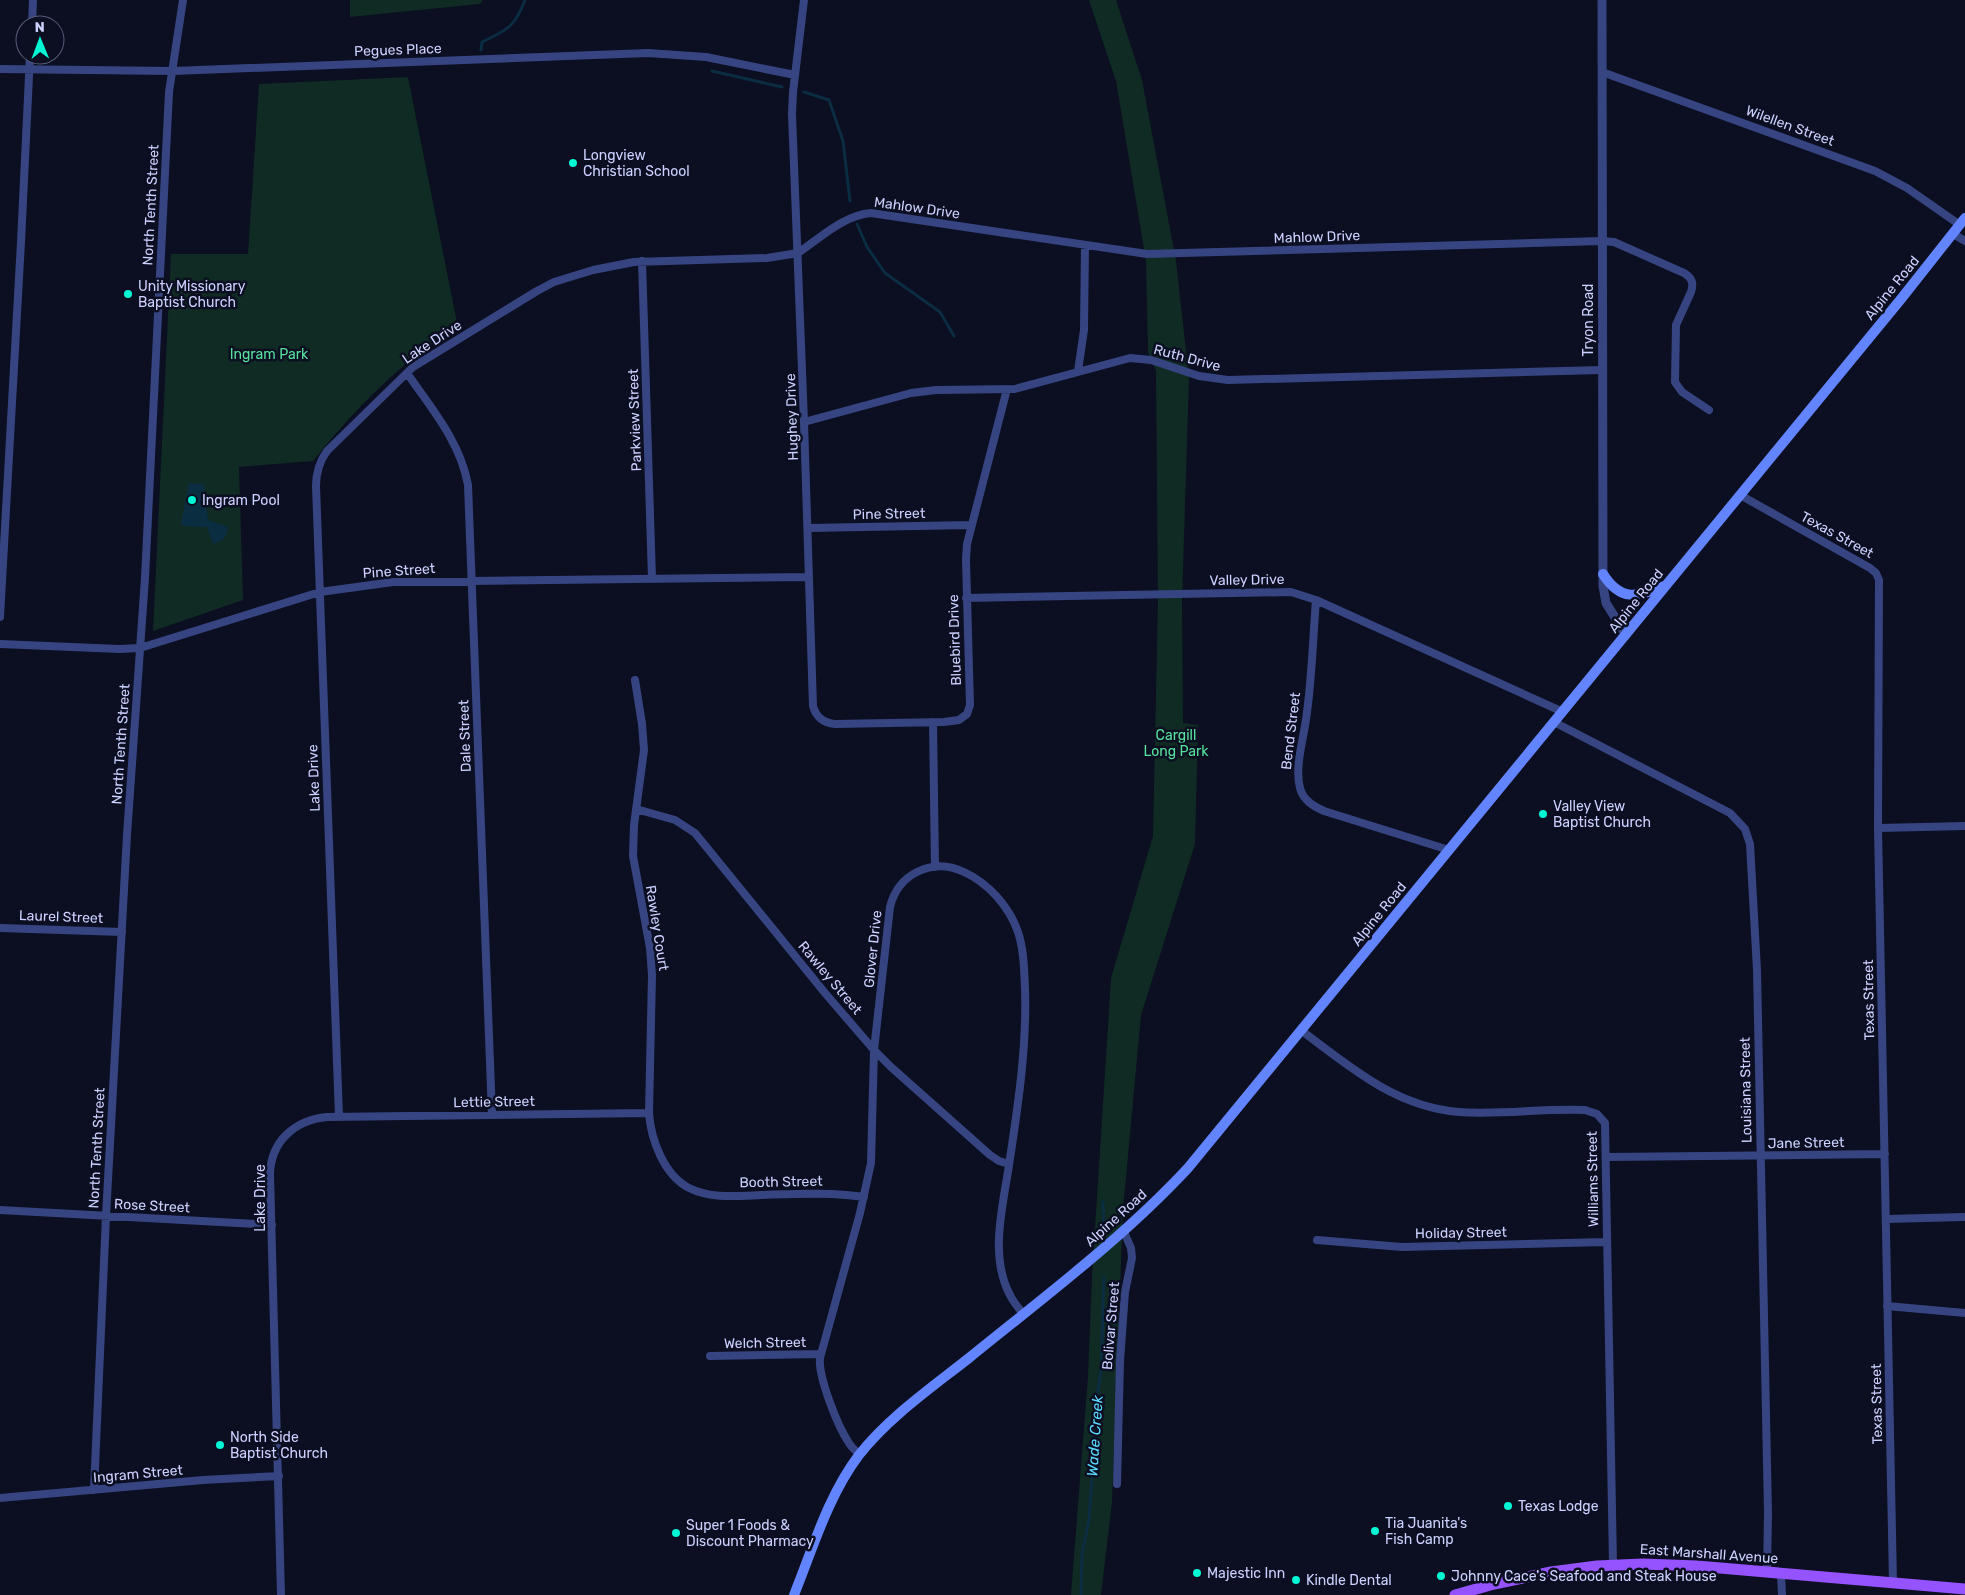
<svg xmlns="http://www.w3.org/2000/svg" width="1965" height="1595" viewBox="0 0 1965 1595" font-family="Rubik,sans-serif">
  <style>
    .green { fill: #0f2b23 }
    .water { fill: #0a2d42 }
    .lines { fill: none; stroke-linecap: round; stroke-linejoin: round }
    .stream { stroke: #0a2d42; stroke-width: 3 }
    .minor { stroke: #364581; stroke-width: 8 }
    .tertiary { stroke: #364581; stroke-width: 9 }
    .secondary { stroke: #6384ff; stroke-width: 10 }
    .primary { stroke: #9553ff; stroke-width: 11 }
    .poi-dot { fill: #00f7d4; stroke: #0c0e21; stroke-width: 2 }
    .labels { text-anchor: middle; dominant-baseline: central; stroke-width: 5; stroke-linejoin: round; paint-order: stroke }
    .street-label { font-size: 14px; fill: #ccd2ff; stroke: #0c0e21 }
    .poi-label { font-size: 14px; fill: #ccd2ff; stroke: #0c0e21; text-anchor: start }
    .park-label { font-size: 14px; fill: #56e19d; stroke: #0c0e21 }
    .water-label { font-size: 15px; font-style: italic; fill: #5adaff; stroke: #0c0e21 }
  </style>
  <rect width="100%" height="100%" fill="#0c0e21"/>
  <path class="green" d="M350,0H483L480,4L350,17Z
    M1089,0H1116L1142,80L1176,261L1189,378L1182,601L1183,723L1198,725L1195,844L1141,1015L1123,1210L1112,1502L1101,1595H1071L1088,1376L1092,1276L1111,978L1153,836L1158,600L1156,371L1148,352L1146,261L1116,81Z
    M408,77L458,328C444,338 429,346 416,356C377,386 344,423 313,461L239,467L243,600L153,631L171,254H248L259,84Z"/>
  <path class="water" d="M189,483L204,484L208,520L228,527C227,537 222,541 213,544L207,527L183,526L181,523Z"/>
  <g class="lines">
    <path class="stream" d="M481,50L482,42C507,30 515,27 525,0
      M712,71L782,87
      M804,92L829,100L843,141L850,201
      M857,224L867,247L885,273L940,312L954,336
      M1103,1202L1104,1231
      M1081,1595L1082,1553L1089,1520L1092,1478L1093,1425L1101,1370L1104,1277"/>
    <path class="minor" d="M804,0L793,92L792,114L804,422L813,706C816,717 824,723 835,724L944,722L959,720L967,714L970,705L966,560L967,544L1007,389
      M32,25L33,0
      M0,69L173,71L648,53L706,57L795,75
      M1602,72L1875,171L1907,188L1960,225
      M1953,234L1965,241
      M642,261L652,578
      M1078,371L1084,330L1085,245
      M407,373C431,408 460,441 468,485L492,1115
      M804,422L911,393L936,390L1015,389L1130,358L1151,360L1199,376L1228,380L1602,370
      M1740,495L1870,568L1876,573L1879,580L1878,828L1893,1583
      M808,528L971,525
      M966,598L1291,592L1316,600L1563,712
      M1316,600C1313,637 1312,675 1307,712C1305,734 1294,766 1300,788C1303,800 1313,806 1324,811L1449,850
      M0,617L21,242L30,55
      M0,644L119,649L140,648L320,592L393,582L809,577
      M635,680L642,724L644,750L634,825L633,856L650,948L652,975L649,1113C651,1140 664,1175 689,1188C711,1199 737,1196 761,1195C795,1194 830,1192 864,1197
      M933,722L935,867
      M1554,722L1730,813L1745,829L1750,844L1757,970L1768,1513L1767,1572
      M636,809L675,820L695,833L825,993L874,1050L891,1067L990,1155L999,1161L1009,1164
      M1878,828L1965,826
      M0,928L122,932
      M1302,1031C1350,1067 1396,1107 1459,1112C1501,1115 1543,1108 1585,1110L1597,1114L1605,1123L1613,1565
      M339,1117L316,486C316,473 319,462 327,451L413,367L537,291L554,282L593,270L634,262L767,258L798,253C820,238 844,215 871,213L1147,254L1602,241L1614,242L1684,273C1692,278 1694,283 1691,292L1676,325L1675,382L1682,392L1709,410
      M1607,1157L1885,1154
      M0,1210L272,1225
      M1886,1219L1965,1217
      M1317,1240L1402,1247L1606,1242
      M1887,1306L1965,1313
      M710,1356L820,1354
      M860,1455C856,1451 852,1448 849,1443C838,1427 818,1377 820,1358L860,1213L871,1163L874,1050L890,907C898,874 932,857 964,872C988,883 1009,906 1018,932C1024,950 1024,969 1025,988C1027,1047 1018,1106 1009,1165C1003,1206 989,1256 1010,1295C1013,1302 1019,1308 1023,1314
      M1117,1484L1120,1361L1125,1292L1132,1258L1131,1248L1124,1232
      M94,1490L106,1216L127,835L145,578L169,92L183,0
      M0,1498L203,1480L279,1476
      M1781,1574L1782,1595
      M281,1595L270,1174C271,1141 295,1120 327,1117L649,1113"/>
    <path class="tertiary" d="M1602,0L1603,586L1606,603L1626,635"/>
    <path class="secondary" d="M1603,574C1620,601 1637,598 1664,586
      M794,1595C813,1548 828,1496 859,1455C889,1417 931,1388 969,1358C1044,1297 1122,1239 1188,1168L1901,299L1965,218"/>
    <path class="primary" d="M1455,1595L1494,1584L1551,1572L1597,1566L1643,1564L1697,1566L1965,1589"/>
  </g>
  <g class="poi-dot">
    <circle cx="573" cy="163" r="5"/>
    <circle cx="128" cy="294" r="5"/>
    <circle cx="192" cy="500" r="5"/>
    <circle cx="1543" cy="814" r="5"/>
    <circle cx="220" cy="1445" r="5"/>
    <circle cx="1508" cy="1506" r="5"/>
    <circle cx="1375" cy="1531" r="5"/>
    <circle cx="676" cy="1533" r="5"/>
    <circle cx="1197" cy="1573" r="5"/>
    <circle cx="1441" cy="1576" r="5"/>
    <circle cx="1296" cy="1580" r="5"/>
  </g>
  <g class="labels">
    <g class="street-label">
      <text transform="translate(398 50) rotate(-2)">Pegues Place</text>
      <text transform="translate(1790 126) rotate(20)">Wilellen Street</text>
      <text transform="translate(151 205) rotate(-87)">North Tenth Street</text>
      <text transform="translate(917 208) rotate(8)">Mahlow Drive</text>
      <text transform="translate(1317 237) rotate(-2)">Mahlow Drive</text>
      <text transform="translate(1892 288) rotate(-51)">Alpine Road</text>
      <text transform="translate(1588 320) rotate(-90)">Tryon Road</text>
      <text transform="translate(432 342) rotate(-33)">Lake Drive</text>
      <text transform="translate(1187 358) rotate(15)">Ruth Drive</text>
      <text transform="translate(792 417) rotate(-92)">Hughey Drive</text>
      <text transform="translate(635 420) rotate(-92)">Parkview Street</text>
      <text transform="translate(889 514) rotate(-1)">Pine Street</text>
      <text transform="translate(1837 535) rotate(29)">Texas Street</text>
      <text transform="translate(399 571) rotate(-4)">Pine Street</text>
      <text transform="translate(1247 580) rotate(-1)">Valley Drive</text>
      <text transform="translate(1636 601) rotate(-51)">Alpine Road</text>
      <text transform="translate(955 640) rotate(-92)">Bluebird Drive</text>
      <text transform="translate(1291 731) rotate(-83)">Bend Street</text>
      <text transform="translate(465 736) rotate(-92)">Dale Street</text>
      <text transform="translate(121 744) rotate(-86)">North Tenth Street</text>
      <text transform="translate(314 778) rotate(-92)">Lake Drive</text>
      <text transform="translate(1379 914) rotate(-51)">Alpine Road</text>
      <text transform="translate(61 917) rotate(2)">Laurel Street</text>
      <text transform="translate(657 928) rotate(81)">Rawley Court</text>
      <text transform="translate(873 949) rotate(-84)">Glover Drive</text>
      <text transform="translate(830 978) rotate(50)">Rawley Street</text>
      <text transform="translate(1869 1000) rotate(-91)">Texas Street</text>
      <text transform="translate(1746 1090) rotate(-91)">Louisiana Street</text>
      <text transform="translate(494 1102) rotate(-1)">Lettie Street</text>
      <text transform="translate(1806 1143) rotate(-1)">Jane Street</text>
      <text transform="translate(97 1148) rotate(-87)">North Tenth Street</text>
      <text transform="translate(1593 1179) rotate(-91)">Williams Street</text>
      <text transform="translate(781 1182) rotate(-1)">Booth Street</text>
      <text transform="translate(260 1198) rotate(-90)">Lake Drive</text>
      <text transform="translate(152 1206) rotate(3)">Rose Street</text>
      <text transform="translate(1116 1218) rotate(-42)">Alpine Road</text>
      <text transform="translate(1461 1233) rotate(-1)">Holiday Street</text>
      <text transform="translate(1111 1326) rotate(-85)">Bolivar Street</text>
      <text transform="translate(765 1343) rotate(-1)">Welch Street</text>
      <text transform="translate(1877 1404) rotate(-91)">Texas Street</text>
      <text transform="translate(138 1474) rotate(-5)">Ingram Street</text>
      <text transform="translate(1709 1554) rotate(4)">East Marshall Avenue</text>
    </g>
    <g class="poi-label">
      <text x="583" y="155">Longview<tspan x="583" dy="16">Christian School</tspan></text>
      <text x="138" y="286">Unity Missionary<tspan x="138" dy="16">Baptist Church</tspan></text>
      <text x="202" y="500">Ingram Pool</text>
      <text x="1553" y="806">Valley View<tspan x="1553" dy="16">Baptist Church</tspan></text>
      <text x="230" y="1437">North Side<tspan x="230" dy="16">Baptist Church</tspan></text>
      <text x="1518" y="1506">Texas Lodge</text>
      <text x="1385" y="1523">Tia Juanita's<tspan x="1385" dy="16">Fish Camp</tspan></text>
      <text x="686" y="1525">Super 1 Foods &amp;<tspan x="686" dy="16">Discount Pharmacy</tspan></text>
      <text x="1207" y="1573">Majestic Inn</text>
      <text x="1451" y="1576">Johnny Cace's Seafood and Steak House</text>
      <text x="1306" y="1580">Kindle Dental</text>
    </g>
    <g class="park-label">
      <text x="269" y="354">Ingram Park</text>
      <text x="1176" y="735">Cargill<tspan x="1176" dy="16">Long Park</tspan></text>
    </g>
    <g class="water-label">
      <text transform="translate(1095 1436) rotate(-86)">Wade Creek</text>
    </g>
  </g>
  <g transform="translate(40 40) rotate(359)"><circle r="24" fill="#0c0e21" stroke="#595c7a"/>
  <path d="M0-4L9 19L0 12L-9 19Z" fill="#00f7d4"/>
  <text y="-8" font-size="14" font-weight="bold" text-anchor="middle" fill="#ccd2ff">N</text>
  </g>
</svg>
